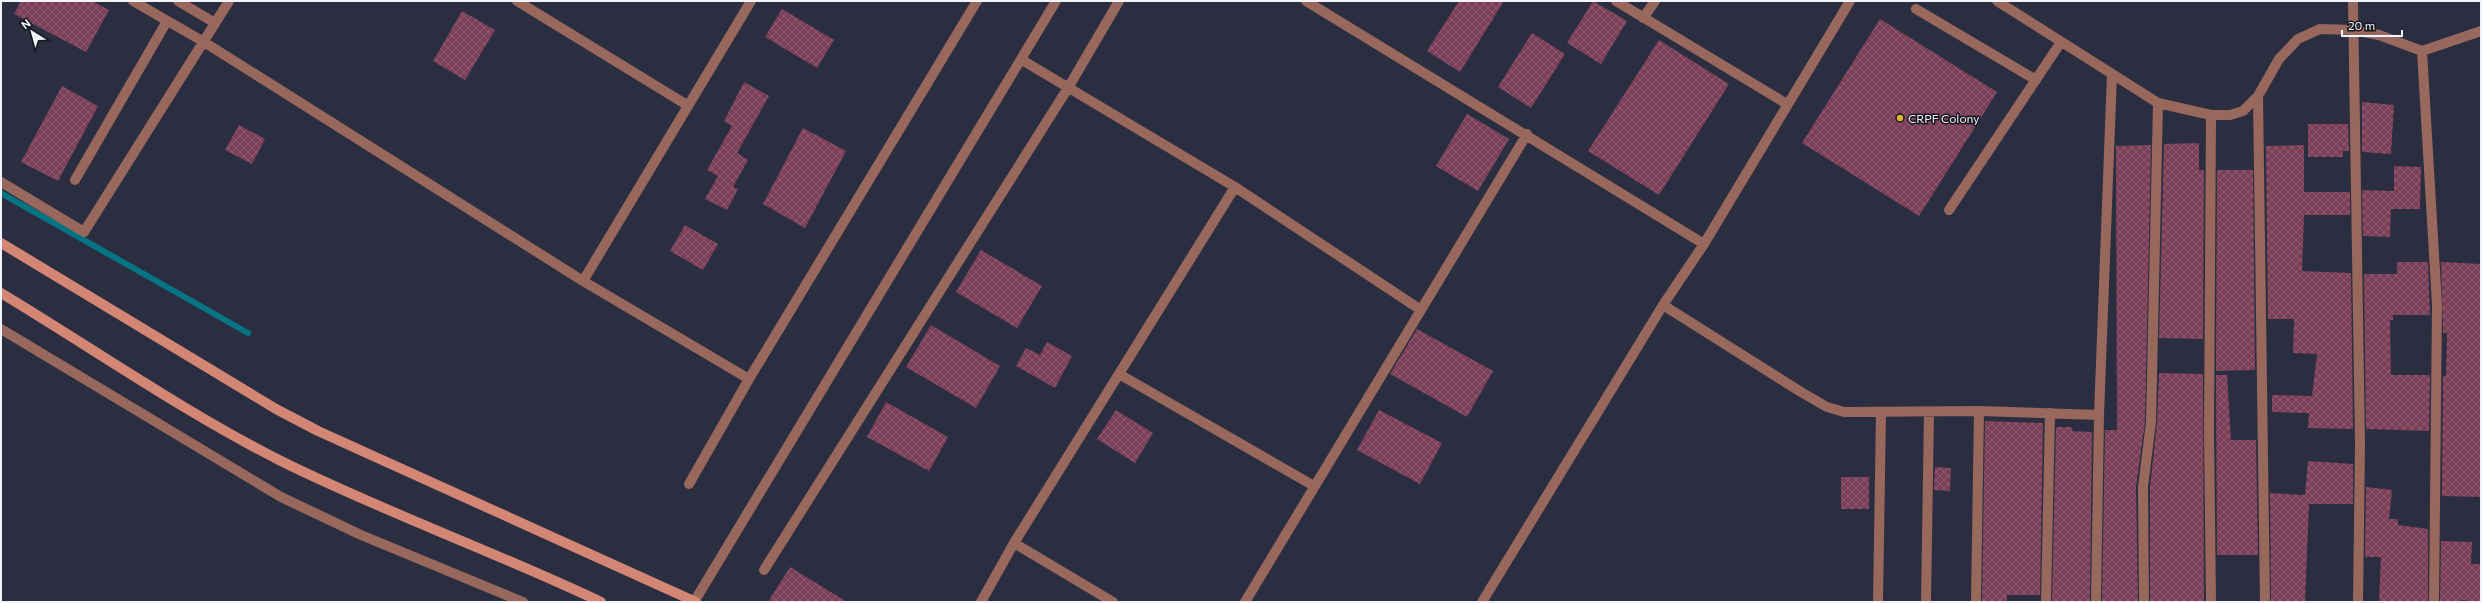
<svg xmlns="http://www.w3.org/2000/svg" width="2482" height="603" viewBox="0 0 2482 603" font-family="Commissioner,sans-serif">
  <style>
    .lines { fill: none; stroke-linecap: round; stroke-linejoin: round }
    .stream { stroke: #057483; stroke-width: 6 }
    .building { fill: url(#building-cross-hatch) }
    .minor { stroke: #99685c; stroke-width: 10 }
    .tertiary { stroke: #99685c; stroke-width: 10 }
    .secondary { stroke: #d48674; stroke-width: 10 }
    .poi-dot { fill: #dcb233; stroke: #15161f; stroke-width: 1.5 }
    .labels { text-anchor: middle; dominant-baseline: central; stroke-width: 3; stroke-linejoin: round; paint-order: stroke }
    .poi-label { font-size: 12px; fill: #f1f3fd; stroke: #15161f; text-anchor: start }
  </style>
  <defs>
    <pattern id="building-cross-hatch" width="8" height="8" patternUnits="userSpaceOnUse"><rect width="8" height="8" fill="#7b3f57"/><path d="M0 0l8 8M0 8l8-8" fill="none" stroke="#8e5b70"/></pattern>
  </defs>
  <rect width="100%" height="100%" fill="#2b2d41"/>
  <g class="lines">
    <path class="stream" d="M1,193L248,333"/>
  </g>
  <path class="building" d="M21,1H92L109,10L86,52L14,14Z
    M1459,1H1504L1460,72L1427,51Z
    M1593,1L1627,21L1601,64L1567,43Z
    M782,9L834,40L817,68L765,37Z
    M462,11L495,30L465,80L433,61Z
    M1880,19L1997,92L1919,216L1802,143Z
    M1532,33L1565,54L1531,108L1498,87Z
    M1659,40L1729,84L1659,195L1588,151Z
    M744,82L769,96L737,153L748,160L733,187L738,189L727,210L705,199L718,176L707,170L732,126L724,121Z
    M62,86L98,106L58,181L21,162Z
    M2362,102L2394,105L2391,154L2362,152Z
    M1467,114L1509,139L1478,191L1436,166Z
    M2308,124H2348L2349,151H2343V157H2308Z
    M239,125L265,139L252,164L225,150Z
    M803,128L846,151L805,228L763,204Z
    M2199,143V170H2204L2203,339L2159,338L2164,144Z
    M2151,145L2145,422L2136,487L2138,602H2102L2105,430H2117L2116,146Z
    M2304,145V192H2350V215H2304L2302,271L2351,273L2353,429L2308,428L2309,413L2272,412V395L2312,396L2317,354L2293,353L2294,319H2268L2266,146Z
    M2394,166L2421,167L2420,209H2391L2390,237L2363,236L2362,190L2394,191Z
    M2217,170H2253L2255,370L2216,371Z
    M685,225L718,244L703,270L670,251Z
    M981,250L1042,286L1017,328L956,292Z
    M2397,262H2428L2430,315H2393V320H2390L2391,375H2430L2429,431L2366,429L2364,274H2397Z
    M2441,262L2481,264V497L2442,496L2443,376H2446L2447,333H2443Z
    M931,325L1000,366L976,408L906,367Z
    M1417,329L1493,371L1467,417L1390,374Z
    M1047,342L1072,356L1055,388L1016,366L1026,348L1040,355Z
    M2159,373L2203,374L2204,602H2150V487L2157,423Z
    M2216,375H2227L2231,440H2256L2258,555H2217Z
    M886,402L948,437L929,471L867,437Z
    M1116,410L1153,433L1135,463L1097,439Z
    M1379,410L1442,443L1420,484L1357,450Z
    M1985,421L2043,423L2040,595H2007V602H1982Z
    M2056,427H2072V431L2092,432L2090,602H2052Z
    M2308,461L2353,464V504H2309L2305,602H2271L2270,493L2305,495Z
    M1935,467L1951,468L1950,491L1934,490Z
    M1841,477H1869V509H1841Z
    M2366,487L2392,490L2389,519H2398V525L2428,529V602H2379L2381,557H2365Z
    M2441,541L2472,542L2471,564H2481V602L2461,600V602H2440Z
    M790,567L847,602H768Z"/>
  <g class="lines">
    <path class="minor" d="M133,1L204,42L583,281L749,379
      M178,1L215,23
      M517,1L687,105
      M1306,1L1704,244
      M1616,1L1787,104
      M1997,1L2158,103L2211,115H2230L2243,111L2258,96L2279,59L2298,39L2320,29L2353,30L2379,35L2422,51L2481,31
      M2353,1L2360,443L2358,602
      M1916,9L2036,80
      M1643,18L1655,1
      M2422,51L2437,305L2434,602
      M1022,60L1235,187L1421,310
      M2258,96L2265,602
      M75,180L167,21
      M1,182L84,232L229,1
      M1949,210L2061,42
      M583,281L751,1
      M1663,305L1801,392L1827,407L1844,412L1979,411L2099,415
      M1,329L281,497L361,535L523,602
      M1119,374L1314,486
      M689,484L749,379L977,1
      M1014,543L1113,602
      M764,570L1068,88L1119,1
      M981,602L1014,543L1235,187
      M1245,602L1527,134
      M1482,602L1663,305L1704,244L1850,1
      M1878,602L1881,412
      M1926,602L1929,412
      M1976,602L1979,411
      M2046,602L2050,413
      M2096,602L2099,415L2112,74
      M2144,602L2143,487L2151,422L2158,103
      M2211,602L2209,431L2211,115"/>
    <path class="tertiary" d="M694,602L1056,1"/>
    <path class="secondary" d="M1,243L276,409L318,431L696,602
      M1,293C94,349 184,412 281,461C386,513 496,552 601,602"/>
  </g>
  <circle class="poi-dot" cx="1900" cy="118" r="4"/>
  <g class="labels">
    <g class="poi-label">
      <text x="1908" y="118">CRPF Colony</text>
    </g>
  </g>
  <rect width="2482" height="603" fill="none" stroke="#f1f3fd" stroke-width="4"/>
  <g transform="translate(32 32) rotate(323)" stroke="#15161f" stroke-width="3" paint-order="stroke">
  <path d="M0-3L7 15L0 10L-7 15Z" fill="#f1f3fd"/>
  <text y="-6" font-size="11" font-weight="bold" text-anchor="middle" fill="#f1f3fd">N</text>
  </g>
  <path d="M2342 30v6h60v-6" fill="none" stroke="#f1f3fd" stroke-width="2"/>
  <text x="2348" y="30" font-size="12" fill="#f1f3fd" stroke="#15161f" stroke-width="3" paint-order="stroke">20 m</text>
</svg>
